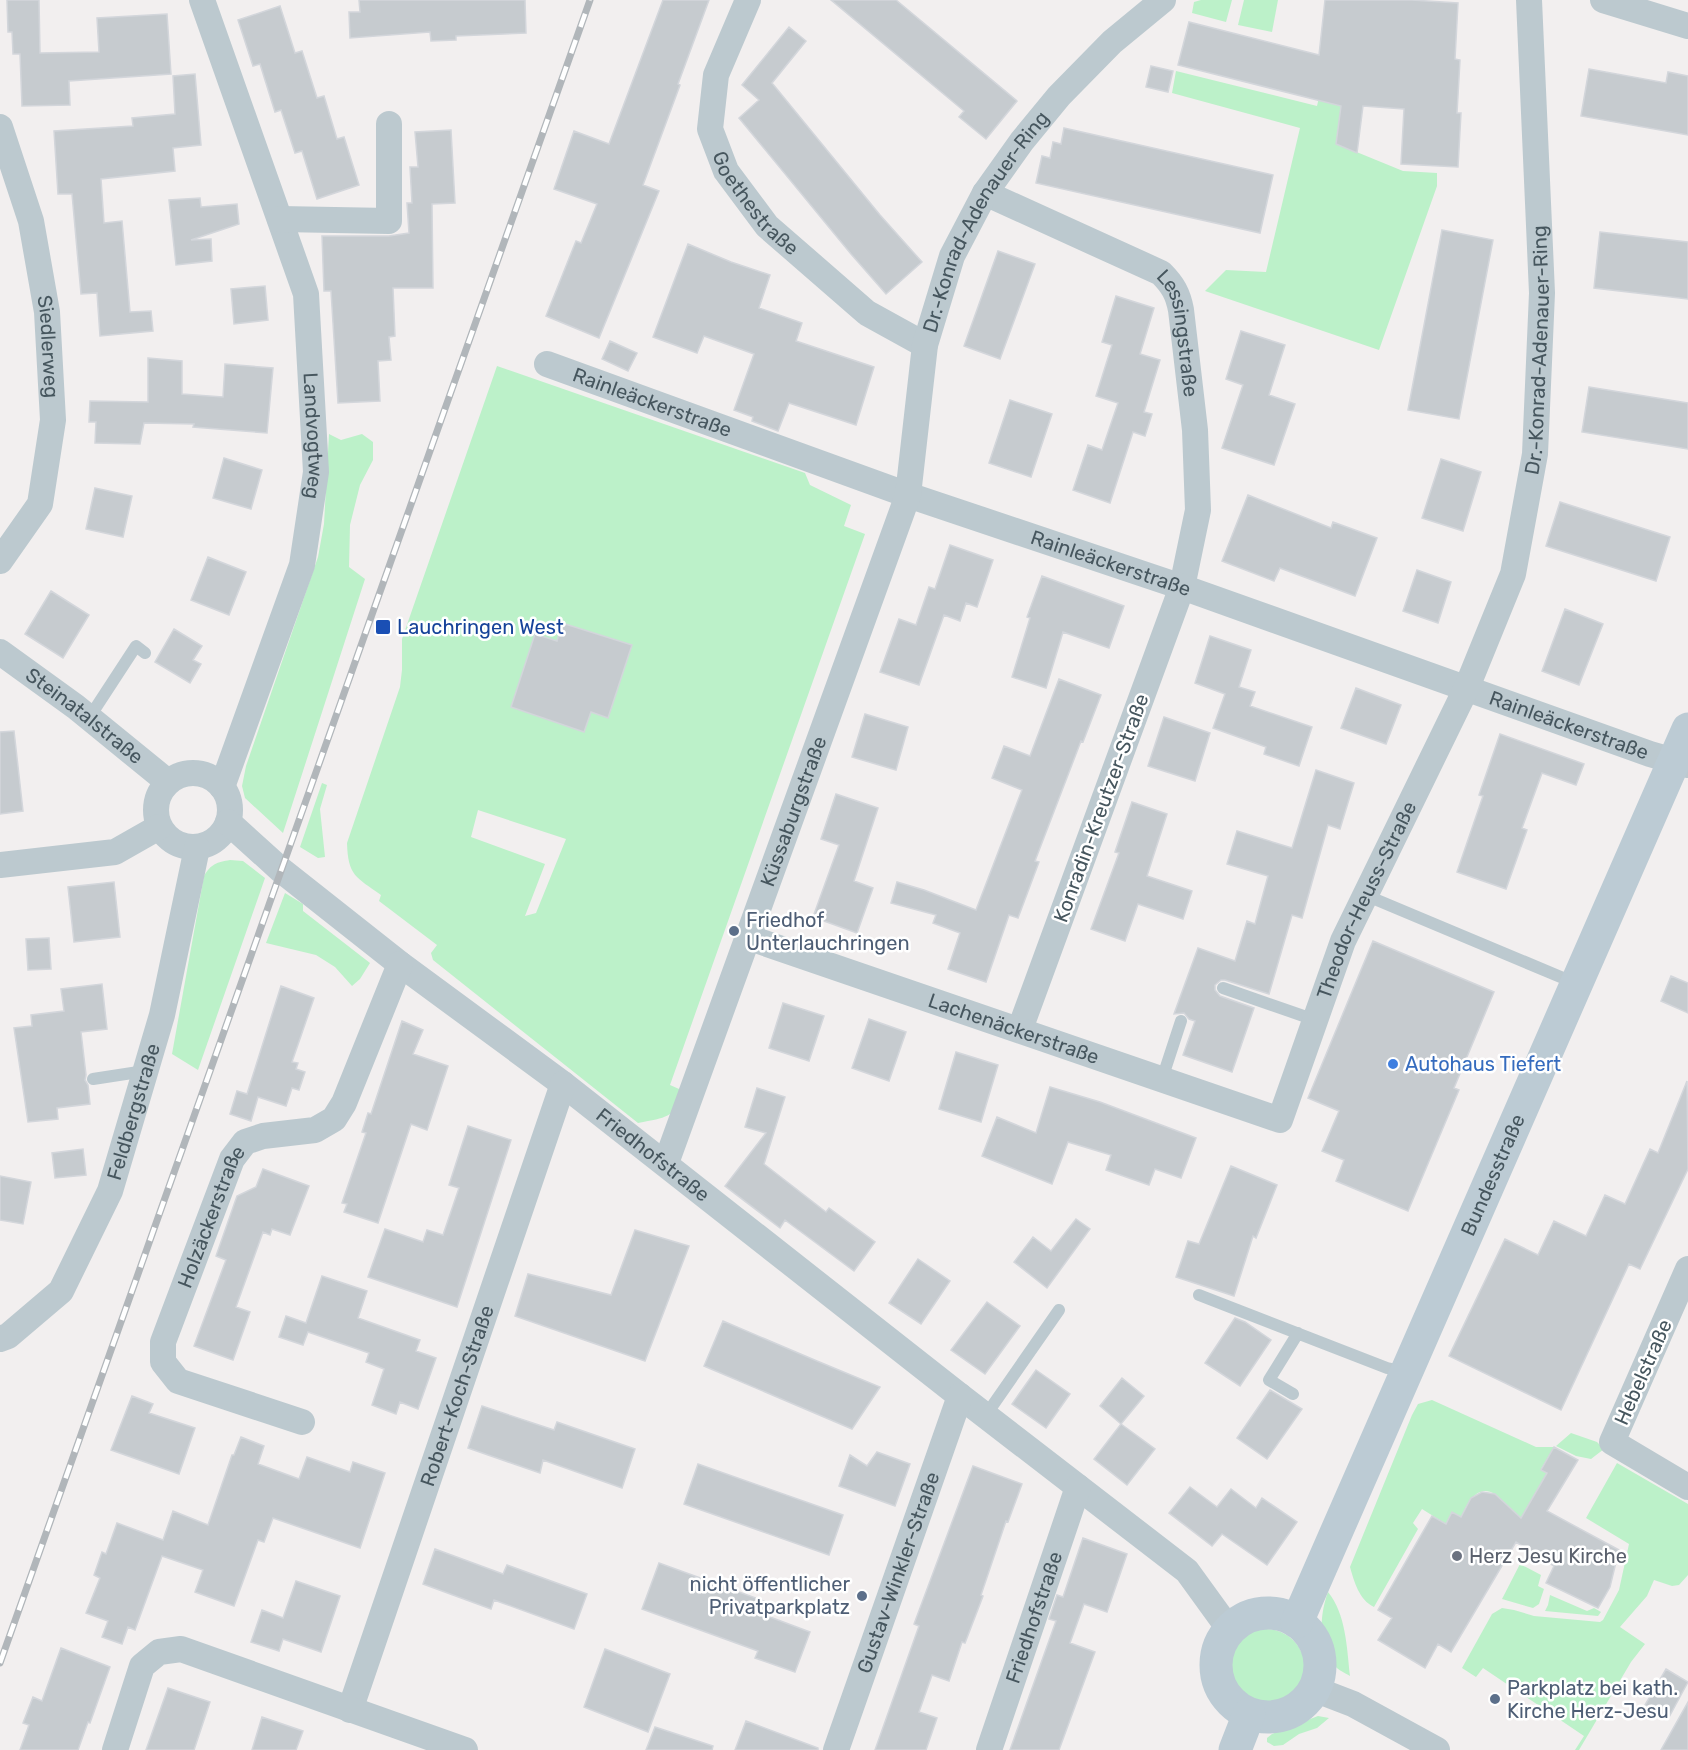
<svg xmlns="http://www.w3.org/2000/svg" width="1688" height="1750" viewBox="0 0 1688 1750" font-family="Rubik,sans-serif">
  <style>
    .green { fill: #bcf1c9; fill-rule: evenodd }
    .building { fill: #c6cbcf; stroke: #d3d6db; stroke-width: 1.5 }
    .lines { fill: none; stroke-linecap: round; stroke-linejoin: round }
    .lane { stroke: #bcc9cf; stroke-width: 12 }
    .street { stroke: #bcc9cf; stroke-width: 26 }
    .secondary { stroke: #bccbd4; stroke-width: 33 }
    .rail-casing { stroke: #b1b6ba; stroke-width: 7 }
    .rail { stroke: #fff; stroke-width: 4.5; stroke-dasharray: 14; stroke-linecap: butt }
    .transit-dot { fill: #1a4fb4; stroke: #fff; stroke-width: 2 }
    .service-dot { fill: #5c6f8a; stroke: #fff; stroke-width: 2 }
    .shop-dot { fill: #3f7fe0; stroke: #fff; stroke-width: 2 }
    .worship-dot { fill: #6b7280; stroke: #fff; stroke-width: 2 }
    .labels { text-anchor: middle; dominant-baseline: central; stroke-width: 5; stroke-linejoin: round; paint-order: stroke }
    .street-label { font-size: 20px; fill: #46565e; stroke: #fff }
    .transit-label { font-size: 20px; fill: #164399; stroke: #fff; text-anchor: start }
    .service-label { font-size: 20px; fill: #4e5e75; stroke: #fff; text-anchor: start }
    .shop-label { font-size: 20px; fill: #366cbe; stroke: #fff; text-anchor: start }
    .worship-label { font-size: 20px; fill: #5b616d; stroke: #fff; text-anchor: start }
  </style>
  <rect width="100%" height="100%" fill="#f2efef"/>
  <path class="green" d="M1201,0H1232L1226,22L1192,13L1194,2Z
    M1244,0H1278L1272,32L1238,25Z
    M1330,51L1347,53L1337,144L1403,171L1437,173V186L1379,350L1205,291L1226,270L1266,272L1300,128L1172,93L1176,71L1317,106Z
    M497,366L805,473L810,485L851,505L844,526L865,534L670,1085L686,1092C671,1119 668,1117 638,1123L433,960L431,953L437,945L379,901L381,895C356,877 348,876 347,843L400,687L402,670V639ZM478,810L566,839L536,913L525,916L545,864L471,837Z
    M329,434L341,440L362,434L373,442V460L360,485L350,525L349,567L365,579L283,833L245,798L242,786L246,766L318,557L324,524Z
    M322,783L327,785L320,809L325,857L318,858L300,847Z
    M230,860L243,861L265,878L198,1070L172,1054L204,876C211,864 217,862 230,860Z
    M285,893L303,904V911L370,963L360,979L352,986L335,967L316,955L266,943Z
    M1432,1400L1536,1447H1554L1541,1469L1547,1473L1526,1509V1525C1519,1519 1509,1513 1504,1506C1501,1502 1500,1497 1495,1494C1477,1483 1467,1504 1461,1517L1452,1513L1446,1524L1422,1509L1413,1523L1418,1529L1374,1607C1359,1600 1354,1581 1350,1567L1412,1415L1418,1404Z
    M1571,1433L1597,1442L1604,1449L1591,1459L1576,1456L1556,1446Z
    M1617,1463L1688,1504V1575L1679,1585L1672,1586L1654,1580L1647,1596L1620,1627L1645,1644L1631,1662L1579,1750H1575L1584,1736L1483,1668L1476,1677L1462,1668L1492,1614L1502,1608L1514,1610L1534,1616L1600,1622L1603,1620L1619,1590L1629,1544L1586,1518Z
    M1520,1564L1541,1575L1538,1586L1544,1589L1539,1604L1533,1608L1502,1599Z
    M1328,1592C1346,1614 1347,1648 1350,1676C1345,1673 1338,1670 1334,1665C1317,1647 1320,1613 1328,1592Z
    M1550,1595L1587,1611L1594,1608L1601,1612L1598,1616L1545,1611L1548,1605Z
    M1227 1668a39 39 0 1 1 78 0a39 39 0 1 1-78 0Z
    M1318,1716L1329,1718L1317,1728L1299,1734L1283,1745L1274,1746L1267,1742V1738L1272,1734Z"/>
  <path class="building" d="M7,0H39L40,53L99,52L97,18L167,14L171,74L69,81L70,105L22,106L20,54H13L12,32H8Z
    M359,0H525L526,33L456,36V40L431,41L430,32L350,38L349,12H360Z
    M663,0H709L678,84L680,85L643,185L659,191L599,338L546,316L576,241L581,243L597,204L554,189L574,131L609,144Z
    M831,0H896L1017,101L986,139L959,117L964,111Z
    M1325,0H1412L1458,3L1455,59L1460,60L1457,113H1461L1458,167L1401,164L1404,109L1363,106L1357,153L1336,144L1341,106L1178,65L1189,22L1319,55Z
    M280,6L295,53L302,51L317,98L324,96L337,139L344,137L359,185L317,199L302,151L295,153L281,110L275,112L260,64L253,66L238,20Z
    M789,27L806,41L772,83L880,215L922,262L886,294L851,254L739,118L759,100L742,85Z
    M1151,66L1173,71L1168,92L1146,87Z
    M1589,69L1666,83L1668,72L1688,76V135L1581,116Z
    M195,74L201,145L173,148L175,171L101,179L104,223L122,221L130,312L151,311L153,331L100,336L97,293L81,294L72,194H58L54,131L133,126L132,118L175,114L173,76Z
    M1064,128L1273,175L1260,233L1036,183L1042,156L1050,158L1053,142L1061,144Z
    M451,130L455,203L432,204L433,288H393L395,336L389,337L391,360L378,361L380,401L338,403L331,291H324L322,236H389L409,233L407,203H412L410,167H418L415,132Z
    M200,198L201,207L237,204L239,224L191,240L211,239L212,261L176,265L169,200Z
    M1442,230L1493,240L1459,419L1408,410Z
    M1600,232L1688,242V299L1594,288Z
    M688,244L731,262L770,275L759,308L802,323L796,341L874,367L856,425L789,403L778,431L752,421L753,417L734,410L754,354L704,336L697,353L653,337Z
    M998,251L1035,264L1000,359L964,346Z
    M265,286L268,320L234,324L231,289Z
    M1116,296L1154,308L1140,354L1160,360L1144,412L1152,414L1145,436L1133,432L1110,503L1073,490L1088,445L1102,450L1118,403L1096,396L1112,345L1102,342Z
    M1241,331L1285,345L1269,395L1295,404L1274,465L1222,448L1243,385L1226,379Z
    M610,341L637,353L628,371L602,359Z
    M148,358L182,361V394L223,397L225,364L273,368L267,433L193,427L194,424L144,423L140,444L95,443L96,422H89L90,401L148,402Z
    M1589,387L1688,403V449L1582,432Z
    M1010,400L1052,414L1031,477L989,463Z
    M224,458L262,470L251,509L213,498Z
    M1441,459L1481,472L1463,531L1422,518Z
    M95,488L132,496L123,537L86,529Z
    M1248,495L1331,528L1333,522L1377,538L1355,596L1280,568L1274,581L1222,561Z
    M1560,502L1670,537L1656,581L1546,546Z
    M950,545L993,560L977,607L966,603L960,621L944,615L919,685L880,672L899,619L916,625L929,587L935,589Z
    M208,557L246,572L229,615L191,600Z
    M1417,570L1451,582L1438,623L1403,611Z
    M1042,576L1124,606L1109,648L1063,632L1046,688L1012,677L1030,618L1027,617Z
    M51,591L89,615L63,658L25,634Z
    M1565,609L1603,624L1579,685L1542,671Z
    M562,623L632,645L608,718L591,712L584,732L511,707L535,634L557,641Z
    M174,629L202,646L193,660L201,664L190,683L155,662Z
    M1210,636L1251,650L1239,687L1255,692L1250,706L1312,727L1299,766L1264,754L1266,747L1213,728L1225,694L1195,683Z
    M1059,679L1101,695L1083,742L1081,741L1035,861L1039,862L1018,918L1009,915L986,982L948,969L960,933L933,923L936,915L891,903L897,882L924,890L976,910L1022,790L992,778L1004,746L1030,756Z
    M1356,688L1401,705L1386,744L1341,728Z
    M865,714L908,727L896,770L852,757Z
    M1164,717L1210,733L1195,781L1148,766Z
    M14,731L23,811L0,814V732Z
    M1500,734L1584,764L1576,785L1542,773L1522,828L1527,830L1506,889L1457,872L1483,796L1479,795Z
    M1316,770L1354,783L1340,829L1328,825L1302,918L1292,915L1269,994L1225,980H1221L1215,985V990L1220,996L1254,1008L1232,1072L1183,1055L1195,1021L1189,1019L1184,1013L1174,1014L1198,948L1235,961L1247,921L1255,924L1268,876L1227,864L1237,831L1292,848Z
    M836,794L878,808L854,881L873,888L857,933L813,917L839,845L821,839Z
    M1132,802L1167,814L1147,876L1192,891L1183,919L1138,904L1125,941L1091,929L1119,853L1115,852Z
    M114,882L120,937L74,942L68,887Z
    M49,938L51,969L28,970L26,939Z
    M1373,941L1494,992L1454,1088L1459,1090L1408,1211L1336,1181L1344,1160L1322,1151L1339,1111L1308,1098Z
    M1671,976L1688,983V1013L1661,1001Z
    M102,984L107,1029L81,1032L86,1075L85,1080L88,1085L90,1104L57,1108L58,1119L28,1122L14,1028L32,1026L31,1015L64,1011L61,989Z
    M281,986L314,998L292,1062L298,1063L296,1069L305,1072L299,1090L292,1088L286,1106L258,1097L251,1121L230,1114L237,1091L247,1094Z
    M783,1003L824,1016L809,1061L769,1048Z
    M869,1019L906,1032L889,1081L852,1068Z
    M402,1021L423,1030L413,1054L448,1066L427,1130L411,1124L378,1223L344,1212L347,1204L342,1203L366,1133L362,1132L368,1113L371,1114Z
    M956,1052L998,1065L981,1122L939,1109Z
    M1687,1081L1688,1169L1640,1269L1629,1264L1561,1410L1449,1356L1505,1239L1538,1255L1554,1221L1586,1236L1605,1195L1625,1204L1650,1149L1658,1153Z
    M1050,1087L1100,1102L1196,1138L1181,1178L1155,1169L1149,1185L1106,1170L1111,1155L1068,1142L1052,1184L982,1156L997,1117L1036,1133Z
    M757,1088L785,1097L764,1164L826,1212L829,1208L875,1242L854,1271L785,1220L780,1228L725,1186L766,1133L745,1127Z
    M468,1126L511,1140L457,1307L368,1277L385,1229L423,1242L427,1230L443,1235L459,1188L449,1185Z
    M83,1149L86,1175L55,1178L52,1153Z
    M1231,1166L1277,1185L1256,1238L1253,1236L1234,1296L1176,1277L1188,1241L1199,1244Z
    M263,1169L309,1186L290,1235L272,1229L270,1235L263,1232L236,1307L250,1312L233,1360L194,1346L226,1260L216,1256L237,1196L256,1187Z
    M0,1176L31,1182L23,1224L0,1220Z
    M1076,1219L1090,1229L1047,1288L1014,1262L1033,1237L1051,1251Z
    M635,1230L689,1246L645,1361L515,1316L528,1274L611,1295Z
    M918,1259L950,1281L921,1324L889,1303Z
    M322,1276L367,1291L358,1318L420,1340L416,1351L436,1358L418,1409L400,1402L396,1414L372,1405L384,1369L366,1362L369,1353L308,1332L303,1345L279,1337L286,1316L306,1323Z
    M987,1302L1020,1326L985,1374L951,1350Z
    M1235,1318L1245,1322L1271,1340L1240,1386L1205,1363Z
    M723,1321L817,1361L880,1387L852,1429L798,1406L704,1366Z
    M1036,1370L1070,1394L1046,1428L1012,1404Z
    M1122,1378L1144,1396L1121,1424L1100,1406Z
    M1270,1390L1302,1409L1267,1459L1237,1438Z
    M132,1396L153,1404L149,1413L195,1428L179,1474L111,1450Z
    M482,1406L554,1430L557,1422L635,1449L622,1488L543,1460L540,1473L468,1448Z
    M1121,1424L1155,1449L1127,1485L1094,1459Z
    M241,1437L264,1446L258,1464L299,1479L307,1457L350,1472L353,1462L385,1473L360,1548L273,1518L264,1542L258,1540L234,1606L195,1592L203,1570L162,1556L135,1630L128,1627L122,1644L102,1637L108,1621L86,1613L100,1578L94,1575L102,1552L106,1554L117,1523L163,1540L173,1511L208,1525L232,1455H234Z
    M1554,1447L1578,1460L1547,1511L1619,1550L1610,1587L1598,1608L1546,1583L1554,1566L1516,1542L1451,1652L1438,1644L1425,1668L1378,1640L1392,1618L1378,1610L1432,1516L1446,1524L1452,1512L1461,1517L1471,1498L1482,1492L1495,1494L1521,1518L1547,1473L1541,1470Z
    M877,1452L910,1464L895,1506L839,1486L850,1455L867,1466Z
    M698,1464L843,1515L829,1555L684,1504Z
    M973,1466L1022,1484L1008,1522L1006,1521L981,1595L983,1596L965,1643L962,1642L949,1681L932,1675L919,1712L937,1718L926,1750H875L919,1626L914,1624Z
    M1190,1487L1217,1507L1231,1489L1256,1508L1262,1498L1297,1522L1267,1565L1222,1534L1212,1546L1169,1513Z
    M1083,1538L1127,1554L1107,1612L1084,1604L1070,1643L1095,1652L1059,1750H1010L1056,1621L1049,1619L1057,1595L1063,1597Z
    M435,1549L503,1574L507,1565L587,1594L574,1629L494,1600L491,1609L423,1584Z
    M659,1563L775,1605L770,1617L810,1632L795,1672L755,1658L758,1651L642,1609Z
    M296,1581L340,1596L321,1652L283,1639L279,1651L251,1642L262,1610L283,1618Z
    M61,1648L110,1667L90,1723L88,1722L78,1750H20L29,1725L23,1723L33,1697L42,1701Z
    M605,1649L670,1674L648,1732L584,1707Z
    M1666,1669L1688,1682L1668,1719L1645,1705Z
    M168,1688L210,1702L194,1750H146Z
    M1688,1702V1750H1661Z
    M262,1717L303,1731L296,1750H252Z
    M746,1721L818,1748V1750H735Z
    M655,1727L713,1746L712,1750H646Z"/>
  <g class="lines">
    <path class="lane" d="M89,718L136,646L145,653
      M1365,895L1575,983
      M1223,988L1315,1020
      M93,1079L145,1071
      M1162,1079L1181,1021
      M1199,1295L1387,1368L1406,1372
      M1293,1394L1269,1380L1298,1333
      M986,1415L1059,1310"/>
    <g class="street">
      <path id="s1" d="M202,0L306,294L316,472L302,565L222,787"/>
      <path id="s2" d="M748,0L716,75L710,129L726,171L767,226L867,313L925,345"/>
      <path d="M1603,0L1688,26"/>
      <path id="s3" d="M0,127L31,221L47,312L53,420L40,504L0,561"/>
      <path id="s4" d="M985,193L1161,273C1173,285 1178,294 1181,310L1195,430L1198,510L1182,587L1020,1029"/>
      <path d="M280,219L389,221V124"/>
      <path id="s5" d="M547,364L908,495L1182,587L1650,754L1688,765"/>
      <path id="s6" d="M0,652L76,707L168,782"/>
      <circle cx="193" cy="810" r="37"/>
      <path id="s7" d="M228,822L281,870L400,964L563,1084L960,1396L1187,1571L1229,1629"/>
      <path d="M0,865L115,852L159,827"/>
      <path id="s8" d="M747,937L1280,1120L1343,941L1467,687L1513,574L1535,454L1542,293L1529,0"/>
      <path id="s9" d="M666,1163L908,495L925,345L952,256L985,193L1022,141L1059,96L1112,42L1163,0"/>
      <path d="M1688,1269L1612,1442L1688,1487"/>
      <path id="s10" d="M0,1339L8,1336L61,1291L110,1191L162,1015L197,848"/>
      <path id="s11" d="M302,1422L178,1381L163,1362V1342L232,1159L245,1142L263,1136L315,1130L334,1119L344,1103L400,964"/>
      <path d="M1314,1689L1353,1704L1437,1750"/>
      <path id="s12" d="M350,1710L563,1084"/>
      <path d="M115,1750L142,1666L159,1652L181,1649L465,1750"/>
      <path id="s13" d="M836,1750L960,1396"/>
      <path id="s14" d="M989,1750L1078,1487"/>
    </g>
    <g class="secondary">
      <circle cx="1268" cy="1665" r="52"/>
      <path id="s15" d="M1297,1622L1688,729"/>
      <path d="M1235,1750L1249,1714"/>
    </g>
    <defs>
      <path id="rail" d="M0,1663L590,0"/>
    </defs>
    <use href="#rail" class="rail-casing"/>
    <use href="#rail" class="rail"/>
  </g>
  <rect class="transit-dot" x="375" y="619" width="16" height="16" rx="3"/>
  <g class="service-dot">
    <circle cx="734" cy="931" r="6"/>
    <circle cx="862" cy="1596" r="6"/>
    <circle cx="1495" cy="1699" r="6"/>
  </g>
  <circle class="shop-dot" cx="1393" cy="1064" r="6"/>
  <circle class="worship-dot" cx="1457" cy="1556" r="6"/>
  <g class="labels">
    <g class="street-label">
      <text stroke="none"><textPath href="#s2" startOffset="224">Goethestraße</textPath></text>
      <text stroke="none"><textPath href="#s9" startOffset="1000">Dr.-Konrad-Adenauer-Ring</textPath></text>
      <text stroke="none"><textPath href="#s4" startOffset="258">Lessingstraße</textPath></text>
      <text stroke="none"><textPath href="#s3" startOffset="226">Siedlerweg</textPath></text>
      <text stroke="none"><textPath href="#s8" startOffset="1384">Dr.-Konrad-Adenauer-Ring</textPath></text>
      <text stroke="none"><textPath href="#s5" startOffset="112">Rainleäckerstraße</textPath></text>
      <text stroke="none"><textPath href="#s1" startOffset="454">Landvogtweg</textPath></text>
      <text stroke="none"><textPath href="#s5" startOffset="598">Rainleäckerstraße</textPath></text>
      <text stroke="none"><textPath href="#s6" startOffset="106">Steinatalstraße</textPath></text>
      <text stroke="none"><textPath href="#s5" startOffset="1084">Rainleäckerstraße</textPath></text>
      <text transform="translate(1101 808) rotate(-70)">Konradin-Kreutzer-Straße</text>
      <text stroke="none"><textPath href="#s9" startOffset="374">Küssaburgstraße</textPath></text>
      <text stroke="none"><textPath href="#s8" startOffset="800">Theodor-Heuss-Straße</textPath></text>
      <text stroke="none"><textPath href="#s8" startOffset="282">Lachenäckerstraße</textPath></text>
      <text stroke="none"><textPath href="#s10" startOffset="272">Feldbergstraße</textPath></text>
      <text stroke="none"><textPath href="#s7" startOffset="540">Friedhofstraße</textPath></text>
      <text stroke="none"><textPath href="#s15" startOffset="488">Bundesstraße</textPath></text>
      <text stroke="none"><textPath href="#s11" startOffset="309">Holzäckerstraße</textPath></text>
      <text transform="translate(1643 1372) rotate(-66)">Hebelstraße</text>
      <text stroke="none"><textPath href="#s12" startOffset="332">Robert-Koch-Straße</textPath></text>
      <text stroke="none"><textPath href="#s13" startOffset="188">Gustav-Winkler-Straße</textPath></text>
      <text stroke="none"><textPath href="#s14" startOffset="140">Friedhofstraße</textPath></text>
    </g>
    <g class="transit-label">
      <text x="397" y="627">Lauchringen West</text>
    </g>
    <g class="service-label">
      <text x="746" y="920">Friedhof<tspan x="746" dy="23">Unterlauchringen</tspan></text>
      <text x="850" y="1584" text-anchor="end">nicht öffentlicher<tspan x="850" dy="23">Privatparkplatz</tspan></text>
      <text x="1507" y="1688">Parkplatz bei kath.<tspan x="1507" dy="23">Kirche Herz-Jesu</tspan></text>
    </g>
    <g class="shop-label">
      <text x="1405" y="1064">Autohaus Tiefert</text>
    </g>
    <g class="worship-label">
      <text x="1469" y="1556">Herz Jesu Kirche</text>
    </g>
  </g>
</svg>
